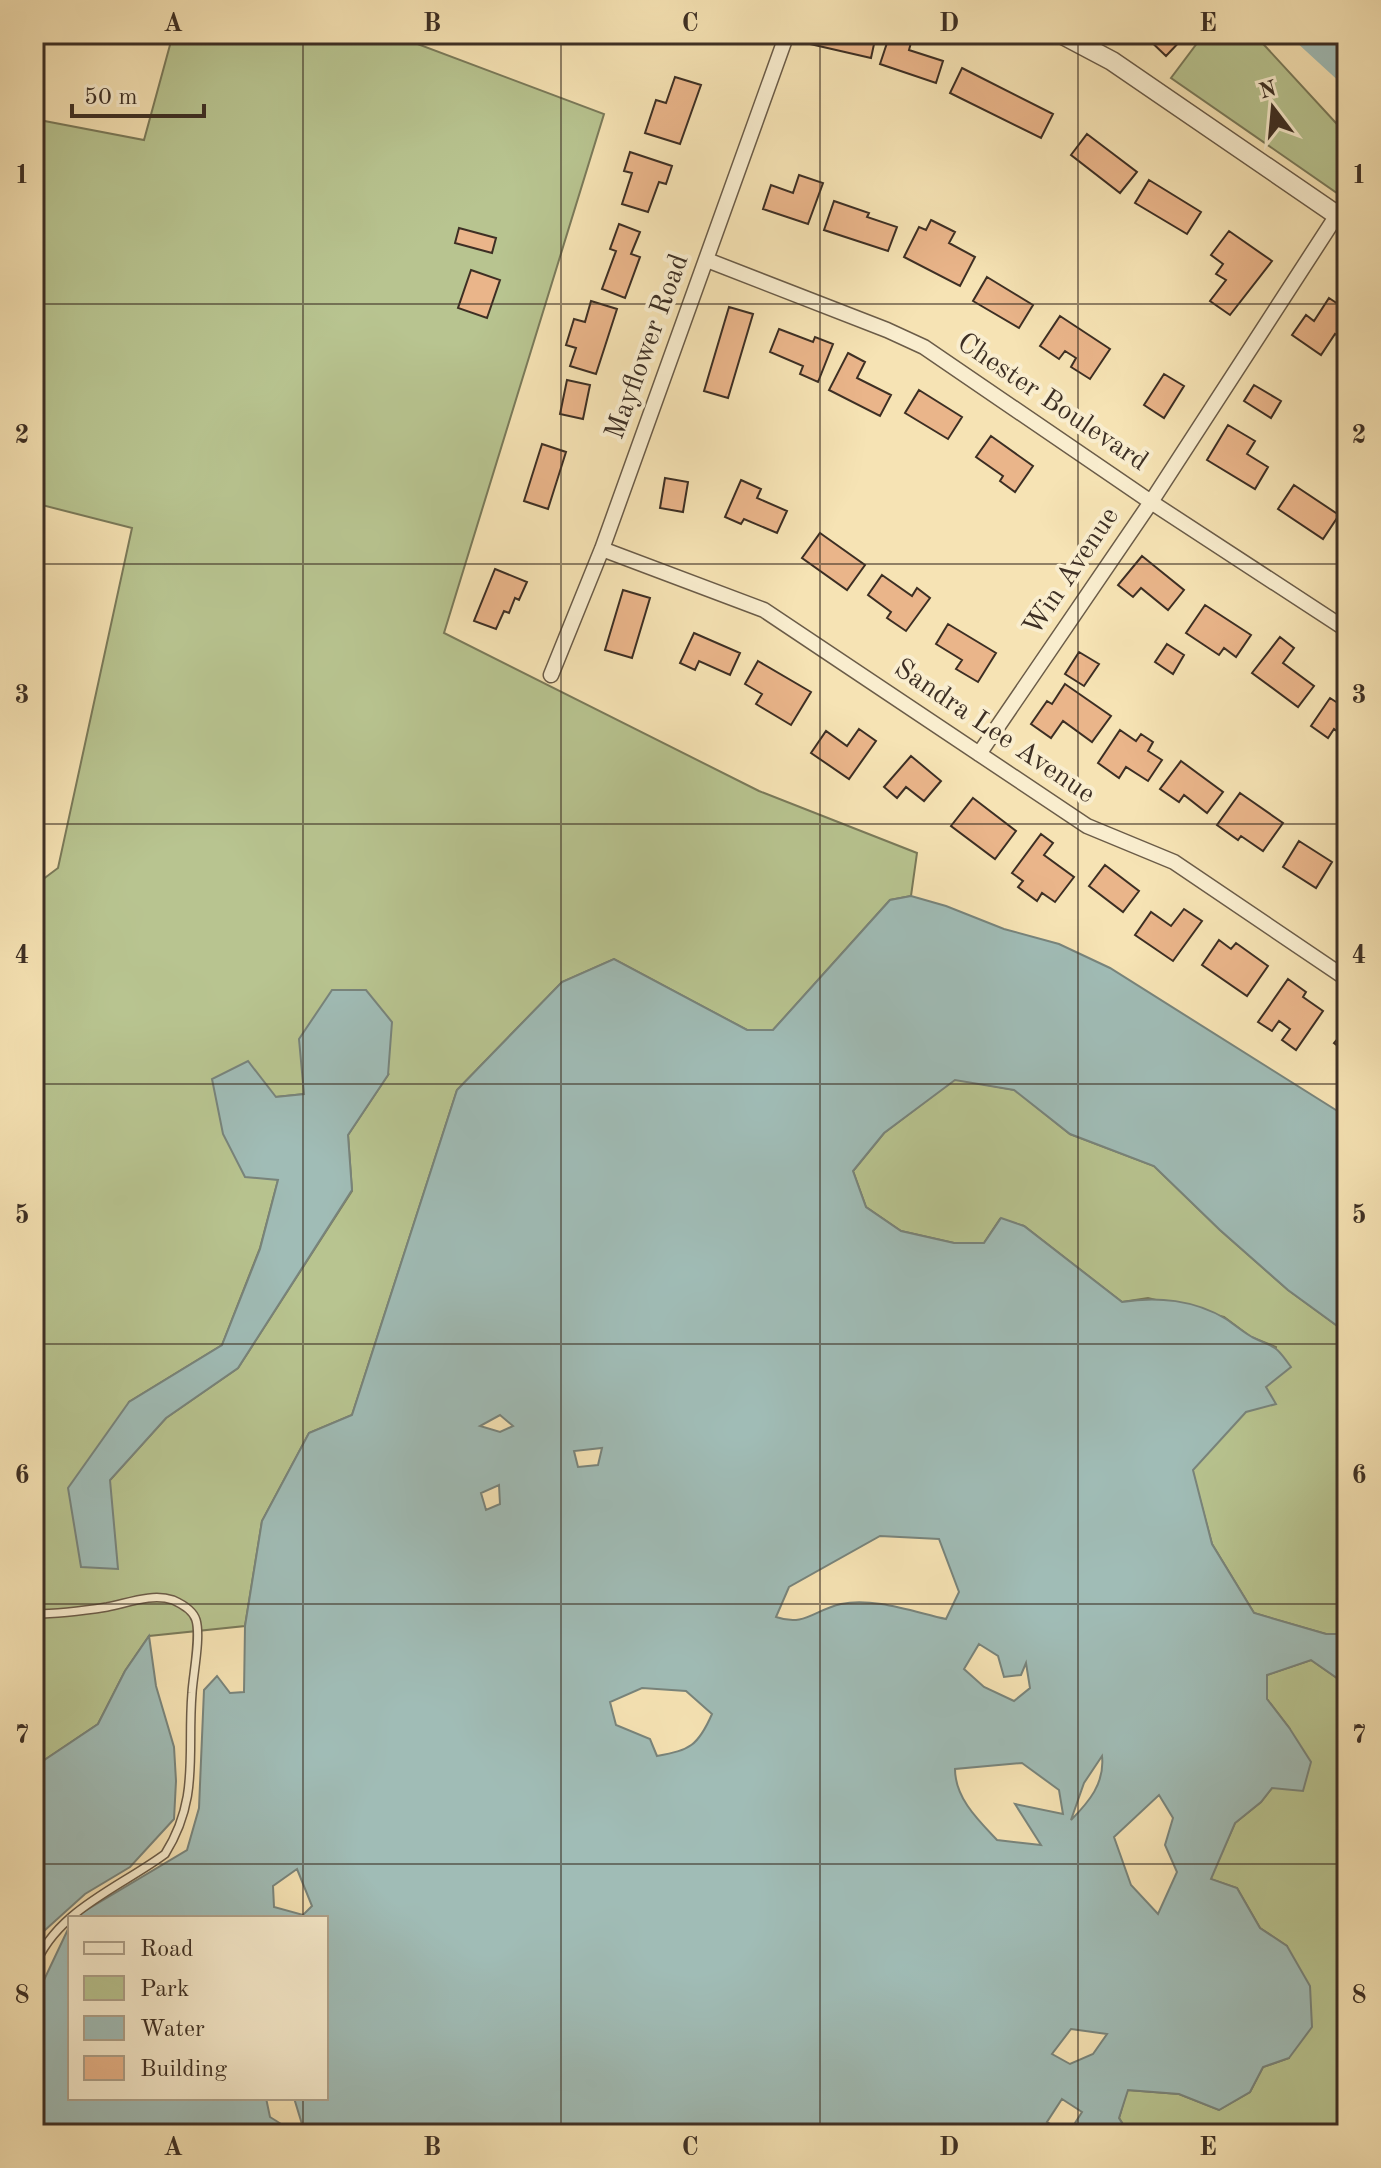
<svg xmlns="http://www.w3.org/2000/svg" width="1381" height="2168" viewBox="0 0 1381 2168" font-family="'Old Standard TT',serif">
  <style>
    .green { fill: #b8c490; stroke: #7a7a5a; stroke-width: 2; fill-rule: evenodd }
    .water { fill: #a0bcb6; stroke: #78847c; stroke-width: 2; fill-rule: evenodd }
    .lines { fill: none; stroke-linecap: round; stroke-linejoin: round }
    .river { stroke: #a0bcb6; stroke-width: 32 }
    .building { fill: #eab58a; stroke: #3d2f24; stroke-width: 2 }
    .service-casing { stroke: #6b5c48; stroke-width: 10 }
    .minor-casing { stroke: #6b5c48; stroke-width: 17 }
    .tertiary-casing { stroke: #6b5c48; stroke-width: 21 }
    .service { stroke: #f9edce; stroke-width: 7 }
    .minor { stroke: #f9edce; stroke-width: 14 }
    .tertiary { stroke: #f9edce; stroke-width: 18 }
    .grid { fill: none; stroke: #3d2f24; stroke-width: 2; stroke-opacity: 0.55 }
    .labels { text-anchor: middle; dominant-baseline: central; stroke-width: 8; stroke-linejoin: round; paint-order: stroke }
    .street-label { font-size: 28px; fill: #3d2f24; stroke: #f9edce }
    .neatline { fill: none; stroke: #3d2f24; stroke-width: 3 }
    .grid-label { font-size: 26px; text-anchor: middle; font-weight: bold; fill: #3d2f24 }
  </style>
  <rect width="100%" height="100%" fill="#f6e3b4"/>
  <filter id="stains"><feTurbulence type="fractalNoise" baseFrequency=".0025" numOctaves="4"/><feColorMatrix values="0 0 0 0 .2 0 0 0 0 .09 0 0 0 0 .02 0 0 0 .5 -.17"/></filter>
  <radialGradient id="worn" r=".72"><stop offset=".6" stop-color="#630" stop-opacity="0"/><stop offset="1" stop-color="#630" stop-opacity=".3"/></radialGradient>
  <path class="green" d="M173,34H391L604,114L444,633L759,791L917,853L911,896L890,900L773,1030H747L614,959L562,982L457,1090L352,1415L309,1433L262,1521L245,1626L149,1636L125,1671L98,1724L34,1767V886L58,868L132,528L34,503V119L144,140ZM388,1075L348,1135L352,1191L238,1368L166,1418L110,1480L129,1402L222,1345L260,1248L278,1180L276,1097L305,1094Z
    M1204,34H1254L1347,135V200L1171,78Z
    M955,1079L1015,1090L1070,1134L1154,1166L1220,1230L1288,1290L1347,1333V1634H1326L1254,1613L1212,1544L1192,1470L1266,1387L1276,1347L1251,1337L1224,1317L1148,1298L1122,1302L1024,1226L1000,1219L984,1243H954L901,1231L866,1207L853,1171L884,1133Z
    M1311,1660L1347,1685V2134H1129L1119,2118L1127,2090L1179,2094L1219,2110L1250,2092L1263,2067L1289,2058L1287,1946L1260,1928L1237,1888L1210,1879L1235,1823L1261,1802L1272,1788L1290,1729L1267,1699V1675Z"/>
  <path class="water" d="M911,896L946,906L1004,929L1059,944L1110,968L1347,1117V1333L1288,1290L1220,1230L1154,1166L1070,1134L1014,1090L955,1080L884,1133L853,1171L866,1207L901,1231L954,1243H984L1001,1218L1024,1226L1122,1302C1157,1296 1195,1300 1226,1319C1235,1325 1243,1332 1252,1337C1276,1349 1274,1343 1291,1367L1266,1387L1276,1404L1246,1412L1193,1470L1212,1544L1254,1613L1326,1634H1347V1685L1311,1660L1267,1675V1699L1290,1729L1311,1762L1303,1791L1272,1788L1261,1802L1235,1823L1211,1879L1237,1888L1260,1928L1287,1946L1310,1986L1312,2027L1289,2058L1263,2067L1250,2092L1219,2110L1179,2094L1128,2090L1119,2118L1129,2134H305L294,2098H326V1918H73L187,1850L199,1808L204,1690L217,1676L230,1693L244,1692L245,1626L262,1521L309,1433L352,1415L457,1090L562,982L614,959L747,1030H773L890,900ZM500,1415L513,1426L500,1432L480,1426ZM602,1448L598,1465L578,1467L574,1451ZM499,1485L500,1504L486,1510L481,1493ZM880,1536L939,1539L959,1592L946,1619C914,1612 873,1597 841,1604C814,1610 805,1627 776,1617L789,1587ZM979,1644L998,1656L1004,1677L1021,1675L1026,1663L1030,1688L1014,1701L984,1687L964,1669ZM642,1688L686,1691L712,1714C698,1746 690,1750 657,1756L650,1739L616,1725L610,1702ZM1102,1756C1105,1783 1089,1802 1071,1820L1084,1783ZM1022,1763L1059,1790L1063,1814L1015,1804L1041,1845L997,1840C978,1820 955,1798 955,1769ZM1159,1795L1173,1818L1165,1845L1177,1872L1158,1914L1131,1885L1114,1837ZM297,1869L312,1906L303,1915L274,1907L273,1886ZM1071,2029L1107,2034L1093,2054L1070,2064L1052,2054ZM1062,2099L1082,2112L1068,2134L1047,2122Z
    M332,990H366L392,1022L388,1075L348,1135L352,1190L238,1368L166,1418L110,1480L118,1569L81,1567L68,1488L129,1402L222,1345L260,1249L278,1180L245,1177L223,1134L212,1079L248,1061L276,1097L304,1094L299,1039Z
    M149,1636L156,1686L174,1747L176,1781L174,1819L130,1867L85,1894L34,1940V1767L98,1724L125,1671Z
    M70,1925V2098H266L270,2117L297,2134H34V2001Z"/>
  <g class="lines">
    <path class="river" d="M1311,34L1347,67"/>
  </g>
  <path class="building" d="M813,34H870L876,35L871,58L810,44Z
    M890,34L912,39L909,50L943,61L936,83L880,64Z
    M1143,34H1183L1185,36L1166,56Z
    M962,68L1053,114L1041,138L950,93Z
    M675,77L701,85L680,144L645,133L656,100L666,103Z
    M1087,134L1137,172L1120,193L1071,155Z
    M630,152L672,166L666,184L659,182L648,212L622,204L632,173L624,171Z
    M799,175L823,183L808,224L763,209L771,185L793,193Z
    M1149,180L1201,212L1187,234L1135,203Z
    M834,201L869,213L867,217L897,227L888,251L824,230Z
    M931,220L955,232L949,243L975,257L960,286L904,257L919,227L926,230Z
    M619,224L640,232L631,254L640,257L625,298L602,289L616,251L610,249Z
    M459,228L496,238L492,253L455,243Z
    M1229,231L1272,261L1230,315L1210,301L1226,280L1216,274L1223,264L1211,255Z
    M471,270L500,280L487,318L458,308Z
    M987,277L1033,305L1019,328L973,301Z
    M1329,298L1347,310V342L1335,334L1321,355L1292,335L1306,315L1314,321Z
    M591,301L617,309L596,374L570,366L576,348L566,345L574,319L585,322Z
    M729,307L753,314L728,398L704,391Z
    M1060,316L1110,349L1090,379L1071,367L1076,358L1065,351L1059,359L1040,346Z
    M779,329L813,342L815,337L833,344L818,382L800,374L803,366L770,352Z
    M848,353L865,362L857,378L891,395L880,416L829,390Z
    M1164,374L1184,386L1164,418L1144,405Z
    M567,380L590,385L583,419L560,414Z
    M1254,385L1281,401L1271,418L1244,401Z
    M919,390L962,417L948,439L905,413Z
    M1228,425L1255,441L1247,454L1268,467L1255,489L1207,460Z
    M991,436L1033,466L1015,492L1000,481L1003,476L976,457Z
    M542,444L566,452L548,509L524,501Z
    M665,478L688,482L683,512L660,508Z
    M741,480L761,489L757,498L787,511L777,533L744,519L741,524L725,517Z
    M1294,485L1339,515L1323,539L1278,509Z
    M820,533L865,565L847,590L802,558Z
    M1142,556L1184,590L1168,610L1141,588L1133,597L1118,585Z
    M495,569L527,582L519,600L515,598L509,613L504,611L496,629L474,621Z
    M882,575L912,596L917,588L930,598L906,631L887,618L891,612L868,595Z
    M623,590L650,598L632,658L605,650Z
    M1205,605L1251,635L1236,657L1224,648L1219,655L1186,633Z
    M948,624L996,653L978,682L956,669L962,660L936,644Z
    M694,633L740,653L730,675L699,661L695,670L680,663Z
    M1280,637L1294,648L1283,663L1314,686L1298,707L1252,673Z
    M1167,644L1184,655L1173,674L1155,662Z
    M1079,652L1099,664L1084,686L1065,674Z
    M758,661L811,692L791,725L756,704L762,694L745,684Z
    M1065,684L1111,716L1092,742L1063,721L1051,738L1031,724L1047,701L1052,704Z
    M1330,698L1347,709V739L1334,729L1328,738L1311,726Z
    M859,729L876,741L849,779L811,753L826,731L847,746Z
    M1120,730L1136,741L1141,734L1153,742L1148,751L1162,760L1148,781L1126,767L1119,778L1098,763Z
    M911,756L941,781L924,801L906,787L897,798L884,787Z
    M1181,761L1223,792L1207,813L1184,795L1179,802L1160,789Z
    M1240,793L1283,823L1263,851L1241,836L1238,840L1217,825Z
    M973,798L1016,831L995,859L951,826Z
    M1041,834L1053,843L1044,855L1074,877L1055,902L1042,893L1037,901L1018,887L1023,881L1012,873Z
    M1299,841L1332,862L1316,888L1283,867Z
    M1105,865L1139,891L1123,912L1089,886Z
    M1184,909L1202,921L1173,961L1135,935L1151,912L1171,926Z
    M1219,940L1231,949L1236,943L1268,966L1247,996L1202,965Z
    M1288,979L1306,992L1303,997L1323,1011L1296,1050L1282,1040L1290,1029L1279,1021L1272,1031L1258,1022Z
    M1347,1028V1053L1334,1043Z"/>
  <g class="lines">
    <defs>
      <path id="service" d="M34,38L35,34
        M34,1614C59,1614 82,1611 107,1607C128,1603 152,1593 173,1600C182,1604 193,1610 196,1620C201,1637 193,1675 192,1693C187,1754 200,1798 165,1854C119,1888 55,1911 34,1968"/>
      <path id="minor" d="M707,260L887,330L924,347L1151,502L1347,630
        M602,549L764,610L1087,826L1174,862L1347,979
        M551,675L602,549L787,34
        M979,754L1151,502L1337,215"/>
      <path id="tertiary" d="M1061,34L1112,61L1347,222"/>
    </defs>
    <use href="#service" class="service-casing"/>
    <use href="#minor" class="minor-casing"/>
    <use href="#tertiary" class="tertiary-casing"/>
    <use href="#service" class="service"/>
    <use href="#minor" class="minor"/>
    <use href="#tertiary" class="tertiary"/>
  </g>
  <path class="grid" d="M303,34V1918M561,34V2134M820,34V2134M1078,34V2134M34,304H1347M34,564H1347M34,824H1347M34,1084H1347M34,1344H1347M34,1604H1347M34,1864H1347M303,2098V2134"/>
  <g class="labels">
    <g class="street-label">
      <text transform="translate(648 347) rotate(-70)">Mayflower Road</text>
      <text transform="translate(1052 403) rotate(34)">Chester Boulevard</text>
      <text transform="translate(1072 572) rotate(-56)">Win Avenue</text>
      <text transform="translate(994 732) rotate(34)">Sandra Lee Avenue</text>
    </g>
  </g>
  <rect width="1381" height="2168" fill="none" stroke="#f6e3b4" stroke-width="88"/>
  <rect x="68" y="1916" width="260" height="184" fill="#f9edce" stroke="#aea18a" stroke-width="2"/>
  <rect x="84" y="1942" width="40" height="12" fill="#f9edce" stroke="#aea18a" stroke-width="2"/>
  <text x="140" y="1956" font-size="24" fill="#3d2f24">Road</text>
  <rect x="84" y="1976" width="40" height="24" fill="#b8c490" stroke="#aea18a" stroke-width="2"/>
  <text x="140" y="1996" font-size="24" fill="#3d2f24">Park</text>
  <rect x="84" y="2016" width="40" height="24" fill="#a0bcb6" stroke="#aea18a" stroke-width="2"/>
  <text x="140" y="2036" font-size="24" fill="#3d2f24">Water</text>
  <rect x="84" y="2056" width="40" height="24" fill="#eab58a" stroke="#aea18a" stroke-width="2"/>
  <text x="140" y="2076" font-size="24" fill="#3d2f24">Building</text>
  <g transform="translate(1273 108) rotate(344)" stroke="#f9edce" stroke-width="6" paint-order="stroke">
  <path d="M0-6L14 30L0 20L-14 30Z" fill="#3d2f24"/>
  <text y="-12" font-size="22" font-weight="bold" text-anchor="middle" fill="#3d2f24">N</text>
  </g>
  <path d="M72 104v12h132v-12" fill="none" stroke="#3d2f24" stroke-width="4"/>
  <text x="84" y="104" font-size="24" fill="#3d2f24" stroke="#f9edce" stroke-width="6" paint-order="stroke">50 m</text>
  <rect x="44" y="44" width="1293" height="2080" class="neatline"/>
  <g class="grid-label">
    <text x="173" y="31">A</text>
    <text x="432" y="31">B</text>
    <text x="690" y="31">C</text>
    <text x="949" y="31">D</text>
    <text x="1208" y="31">E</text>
    <text x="22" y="183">1</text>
    <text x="1359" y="183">1</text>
    <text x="22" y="443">2</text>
    <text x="1359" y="443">2</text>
    <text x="22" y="703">3</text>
    <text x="1359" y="703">3</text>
    <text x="22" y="963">4</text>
    <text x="1359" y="963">4</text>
    <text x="22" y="1223">5</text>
    <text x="1359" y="1223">5</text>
    <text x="22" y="1483">6</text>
    <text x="1359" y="1483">6</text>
    <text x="22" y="1743">7</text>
    <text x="1359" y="1743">7</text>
    <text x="22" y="2003">8</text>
    <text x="1359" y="2003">8</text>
    <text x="173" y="2155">A</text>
    <text x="432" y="2155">B</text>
    <text x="690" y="2155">C</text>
    <text x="949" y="2155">D</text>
    <text x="1208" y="2155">E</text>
  </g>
  <rect width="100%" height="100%" filter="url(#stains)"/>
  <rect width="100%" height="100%" fill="url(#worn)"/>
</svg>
